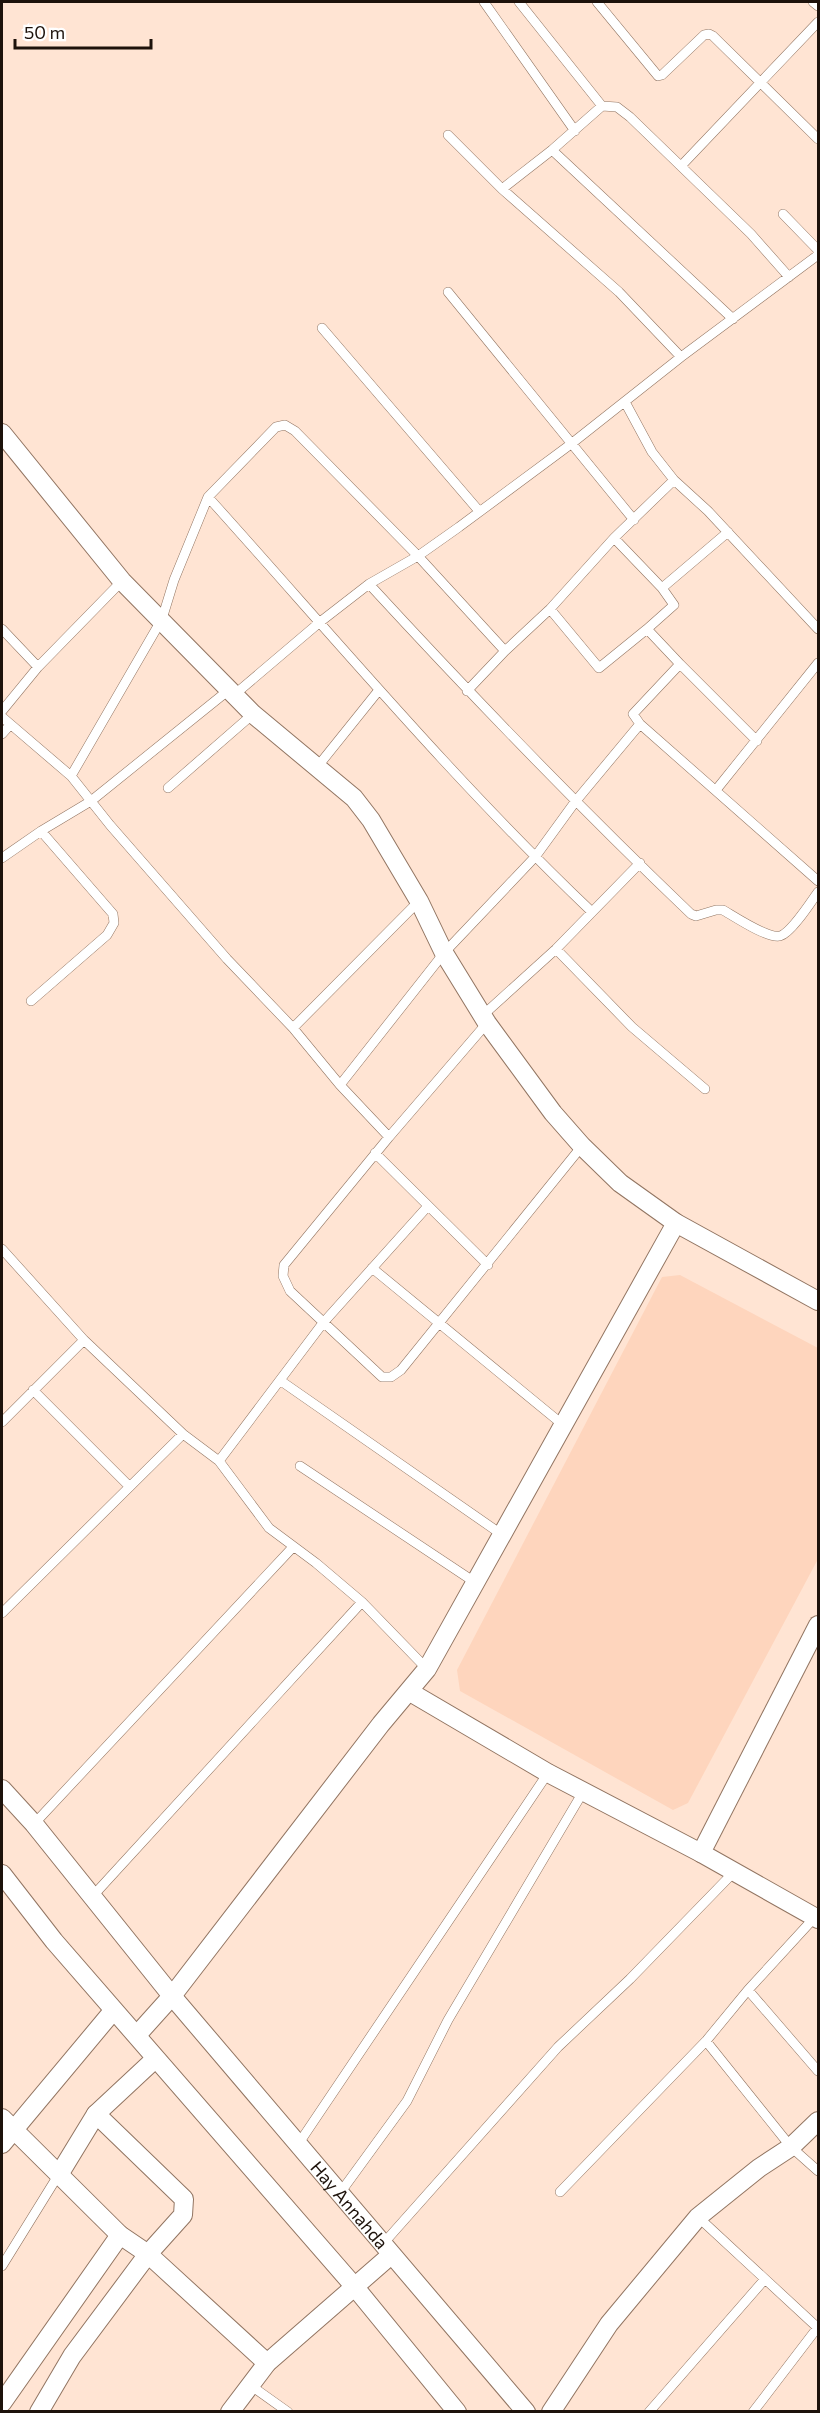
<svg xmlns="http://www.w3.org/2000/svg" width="820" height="2413" viewBox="0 0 820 2413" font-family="Commissioner,sans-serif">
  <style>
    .built { fill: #fed5bd }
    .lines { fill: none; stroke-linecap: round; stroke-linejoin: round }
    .service-casing { stroke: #927562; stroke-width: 10 }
    .minor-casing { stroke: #927562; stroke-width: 20 }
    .service { stroke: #fff; stroke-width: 9 }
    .minor { stroke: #fff; stroke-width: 18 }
    .labels { text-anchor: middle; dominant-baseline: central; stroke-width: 4.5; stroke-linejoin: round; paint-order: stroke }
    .street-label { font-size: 18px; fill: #1d120b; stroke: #fff }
  </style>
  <rect width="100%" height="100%" fill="#ffe4d3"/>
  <path class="built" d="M680,1275L818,1348V1559L688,1803L673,1810L460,1691L457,1670L662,1277Z"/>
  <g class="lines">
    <defs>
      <path id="service" d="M484,2L575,131
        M519,2L602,106L617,107L630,117L751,234L789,277
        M597,2L658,76L662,75L704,35L709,34L713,36L818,139
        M813,2L818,6
        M448,135L502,189L619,292L681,357
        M552,150L733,319
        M681,166L818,22
        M502,189L552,150L602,106
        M783,214L818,250
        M448,292L634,520
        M322,328L479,511
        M625,402L652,452L674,480L708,511L818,629
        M208,497C334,637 455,782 592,912
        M614,538L662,588
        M369,584C473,697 580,808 691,914L696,916L716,910H723C735,917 768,939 780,936C791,933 811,902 818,892
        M550,609L599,668L647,629
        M2,629L38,667
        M505,651L550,609L614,538L674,480
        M680,664L647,629L674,605L662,588L728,532
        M234,695L320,622L369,584L418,556L459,527L571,444L681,357L818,255
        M2,711L38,667L122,581
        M2,717L71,776L110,825L227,959L293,1028L340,1085L389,1137L487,1023
        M640,724L633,714L680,664L757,741
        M2,734L10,725
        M318,766L379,690
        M71,776L162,619L174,580L208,497L276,427L285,425L295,431L418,556L505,651L467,691
        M168,788L253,714
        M716,790L818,663
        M2,858L41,831L91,801L230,689
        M556,949L632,1027L705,1089
        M31,1001L107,935L114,923L113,914L41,831
        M482,1016L556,949L640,863
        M293,1028L419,901
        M340,1085L444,953L535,857L575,802L640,724L818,881
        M389,1137L284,1265L283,1276L290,1291L382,1377H391L401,1370L582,1146
        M375,1153L488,1265
        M2,1249L84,1340
        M372,1268L562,1424
        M281,1381L501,1534
        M33,1390L129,1486
        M2,1422L84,1340L183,1434L219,1461L269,1528L316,1563L362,1602L427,1669
        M219,1461L323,1323L428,1206
        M300,1466L476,1583
        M2,1613L183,1434
        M34,1824L293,1547
        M91,1898L362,1602
        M748,1990L818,2071
        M706,2041L791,2147L818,2171
        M299,2143L548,1773
        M560,2192L706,2041L748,1990L815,1917
        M340,2193L407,2101L448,2020L583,1792
        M698,2217L818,2328
        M382,2245L558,2047L630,1979L734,1872
        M2,2266L59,2174
        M250,2385L288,2412
        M649,2412L765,2279
        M753,2412L818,2327"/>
      <g id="minor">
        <path d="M2,433L122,581L253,714L354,798L371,820L419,901L444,953L487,1023L553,1113L582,1146L620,1183L676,1223L818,1301"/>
        <path d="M410,1692L548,1773L701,1853L818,1919"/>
        <path id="s1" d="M2,1789L34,1824L172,1996L526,2412"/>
        <path d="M701,1853L818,1625"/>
        <path d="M2,1874L54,1941L354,2286L457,2412"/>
        <path d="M137,2035L172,1996L381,1724L427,1669L676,1223"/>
        <path d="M2,2118L120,2235L148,2254L267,2363"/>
        <path d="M2,2144L113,2011"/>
        <path d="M60,2173L96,2114L155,2059"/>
        <path d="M2,2403L120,2235"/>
        <path d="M39,2412L72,2356L148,2254L183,2215L184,2199L96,2114"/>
        <path d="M230,2412L267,2363L391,2255"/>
        <path d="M551,2412L609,2324L698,2217L759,2168L791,2147L818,2121"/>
      </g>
    </defs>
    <use href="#service" class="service-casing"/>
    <use href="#minor" class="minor-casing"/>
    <use href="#service" class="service"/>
    <use href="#minor" class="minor"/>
  </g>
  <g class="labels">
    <g class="street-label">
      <text stroke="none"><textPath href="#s1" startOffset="542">Hay Annahda</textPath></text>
    </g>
  </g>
  <rect width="820" height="2413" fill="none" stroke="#1d120b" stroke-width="6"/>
  <path d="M15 39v9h136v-9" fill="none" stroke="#1d120b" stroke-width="3"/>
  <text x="24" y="39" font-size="18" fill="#1d120b" stroke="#ffffff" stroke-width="4.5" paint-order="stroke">50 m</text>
</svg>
